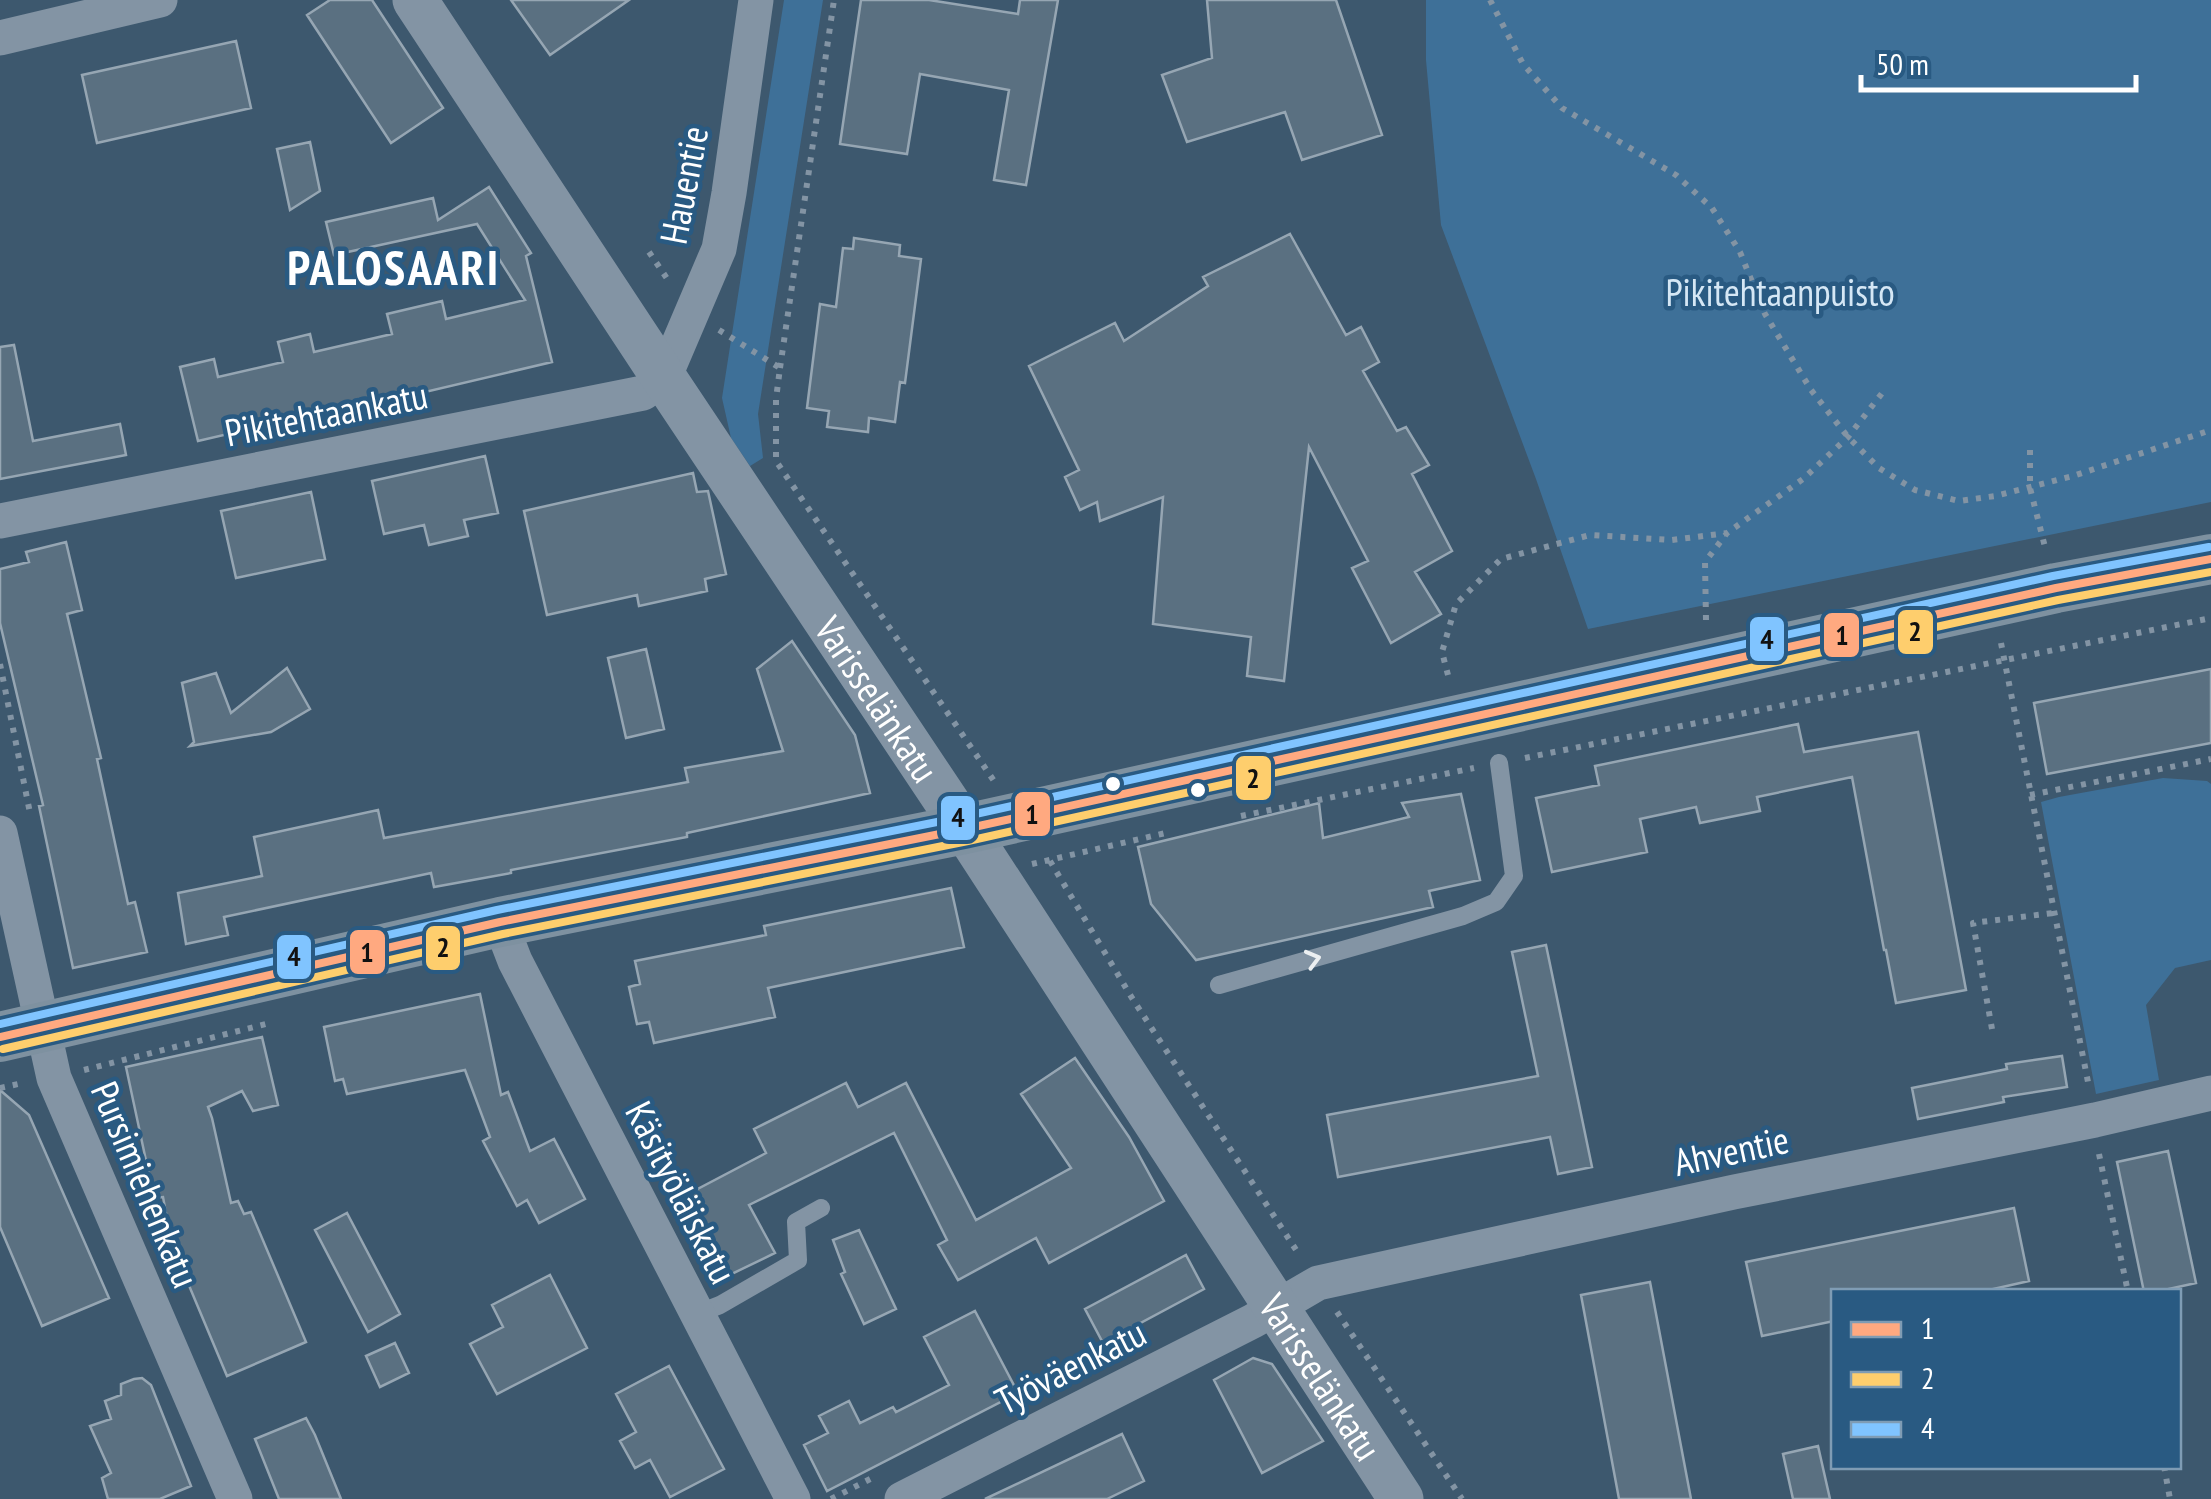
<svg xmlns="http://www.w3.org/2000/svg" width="2211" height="1499" viewBox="0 0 2211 1499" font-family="'PT Sans Narrow',sans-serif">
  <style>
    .green { fill: #3e7098 }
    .building { fill: #5a7081; stroke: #96a6b3; stroke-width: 2.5 }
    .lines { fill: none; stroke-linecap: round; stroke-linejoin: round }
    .path { stroke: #8394a4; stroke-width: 6; stroke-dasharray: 5 8; stroke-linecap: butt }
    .service { stroke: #8394a4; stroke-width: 18 }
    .minor { stroke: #8394a4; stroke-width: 35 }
    .tertiary { stroke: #8394a4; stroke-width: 45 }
    .secondary { stroke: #7e91a0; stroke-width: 50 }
    .bus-1-casing { stroke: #295a82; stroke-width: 15 }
    .bus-2-casing { stroke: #295a82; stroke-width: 15 }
    .bus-3-casing { stroke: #295a82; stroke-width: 15 }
    .bus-1 { stroke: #ffa980; stroke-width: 8 }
    .bus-2 { stroke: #fece6d; stroke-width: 8 }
    .bus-3 { stroke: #80c4ff; stroke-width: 8 }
    .oneway { stroke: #eceff1 }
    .bus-dot { fill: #fff; stroke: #295a82; stroke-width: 4 }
    .labels { text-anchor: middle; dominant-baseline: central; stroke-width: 9; stroke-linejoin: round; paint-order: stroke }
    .street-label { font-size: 38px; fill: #fff; stroke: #295a82 }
    .park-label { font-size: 38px; fill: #d5e7f5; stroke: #295a82 }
    .district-label { font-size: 48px; font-weight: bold; letter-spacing: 2.5px; fill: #fff; stroke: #295a82 }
    .line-badge { stroke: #295a82; stroke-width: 4 }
    .pale-badge-label { font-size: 28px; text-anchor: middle; font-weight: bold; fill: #111 }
  </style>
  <rect width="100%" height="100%" fill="#3d586e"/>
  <path class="green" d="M784,0H823L758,414L763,458L750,466L731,438L722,398Z
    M1426,0H2211V502L1588,629L1536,479L1441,225L1426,60Z
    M2163,778L2207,781L2211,784V960L2175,968L2146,1005L2159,1080L2096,1094L2041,802L2059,797Z"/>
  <path class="building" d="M330,0H372L443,108L391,143L307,15Z
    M511,0H629L550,55Z
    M861,0H929L1018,14L1020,0H1058L1026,185L994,180L1009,90L920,74L907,154L840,144Z
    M1207,0H1336L1382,135L1302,160L1285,112L1187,142L1162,75L1212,58Z
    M236,41L251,108L97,143L82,75Z
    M310,142L320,191L290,210L277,149Z
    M489,187L531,253L526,256L552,362L374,404L373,400L198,441L180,367L214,359L218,377L283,362L278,342L310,334L314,352L392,334L387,314L442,301L446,319L525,300L477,224L334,255L326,222L433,198L438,220Z
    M1290,234L1346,335L1361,327L1379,362L1363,371L1397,431L1406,427L1429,465L1412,474L1452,551L1415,572L1441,614L1391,643L1352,568L1368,561L1309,447L1284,681L1247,676L1251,637L1153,624L1163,497L1100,521L1097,502L1080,510L1065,477L1079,470L1029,366L1115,323L1124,341L1208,286L1203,277Z
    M854,238L900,245L899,256L921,259L905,383L900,382L895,422L869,418L868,432L827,427L829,411L807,408L820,304L836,307L843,248L853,249Z
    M14,345L33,441L120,424L126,455L0,479V347Z
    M485,456L498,513L464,520L468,536L429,545L424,525L384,534L372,481Z
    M693,473L697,492L708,491L726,574L705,579L707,591L639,606L637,595L547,615L524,511Z
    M311,492L325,559L236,578L221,511Z
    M66,542L82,610L67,614L101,758L97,759L128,904L135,902L147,952L73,968L39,806L43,805L0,623V569L29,562L26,552Z
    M792,641L855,735L870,793L687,833V837L511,870V873L434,887L431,873L224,917L228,935L186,944L178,893L262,876L254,837L378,810L384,838L688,782L685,768L783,751L757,669Z
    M646,649L664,729L626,738L608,658Z
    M287,668L310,709L271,732L190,746L194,742L182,683L216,673L231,713Z
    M2211,669V743L2047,774L2034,703Z
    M1798,724L1804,752L1918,732L1966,990L1896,1003L1886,950H1884L1852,777L1757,797L1760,811L1700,823L1696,807L1640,819L1647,852L1552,872L1536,798L1599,785L1595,766Z
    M1461,794L1480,880L1429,891L1433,907L1196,960L1151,904L1138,847L1319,803L1323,838L1409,817L1402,803Z
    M951,888L964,947L768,988L775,1017L654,1043L649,1022L637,1024L629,987L640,984L635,961L766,935L764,926Z
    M1546,945L1592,1167L1558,1174L1550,1137L1338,1177L1327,1115L1538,1076L1512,952Z
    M480,994L501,1095L508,1092L530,1151L554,1139L585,1199L539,1223L527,1200L517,1206L483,1141L490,1137L465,1070L347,1094L343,1079L335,1081L324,1027Z
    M262,1037L278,1105L253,1111L242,1091L208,1107L212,1118L231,1203L238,1201L244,1214L251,1212L306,1342L227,1376L172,1245L163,1197L154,1198L126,1067Z
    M2062,1056L2067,1087L2003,1097L2004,1102L1918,1119L1912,1088L2007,1069L2006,1064Z
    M1075,1058L1129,1137L1164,1201L1049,1263L1036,1238L958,1280L938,1245L947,1240L894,1133L749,1205L775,1253L713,1283L671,1203L766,1153L754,1129L846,1083L858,1107L906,1083L976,1220L1071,1168L1021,1094Z
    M0,1090L29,1115L109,1298L42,1326L0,1227Z
    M2168,1151L2196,1283L2155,1292H2144L2117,1162Z
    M2014,1208L2029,1281L1980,1292H1834V1321L1762,1336L1746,1262Z
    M347,1213L400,1314L368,1332L315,1230Z
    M859,1230L896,1309L864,1324L841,1274L845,1272L833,1240Z
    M1186,1255L1204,1289L1103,1343L1085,1309Z
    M550,1275L587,1348L497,1394L470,1344L503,1327L492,1305Z
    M1650,1282L1691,1499H1619L1581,1295Z
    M975,1311L1018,1393L827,1491L804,1445L828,1433L819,1416L849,1401L860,1423L893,1407L896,1412L949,1385L924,1337Z
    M395,1343L409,1373L380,1387L366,1356Z
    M1253,1358L1272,1364L1323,1441L1262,1473L1214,1380Z
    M669,1366L724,1469L670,1497L650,1460L635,1468L620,1441L636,1432L616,1394Z
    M142,1378L151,1385L191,1486L160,1499H108L102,1478L111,1473L90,1426L111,1419L105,1401L121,1395V1384L134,1379Z
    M306,1418L315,1435L341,1499H279L255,1439Z
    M1122,1434L1144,1481L1107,1499H985Z
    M1818,1446L1830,1499H1793L1783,1454Z"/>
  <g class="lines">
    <path class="path" d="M1490,0L1523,64L1562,108L1676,175L1712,208L1740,252L1765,314L1811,390L1848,437L1879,468L1915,490L1959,501L1995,496L2073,476L2211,430
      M649,252L668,280
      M719,330L780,368L776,399V461L994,781
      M780,368L834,0
      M2030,450V488L2045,547
      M1706,620L1705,562L1727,533L1803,479L1848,437L1883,392
      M2001,643L2089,1087
      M0,664L30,813
      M1448,675L1442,652L1456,604L1501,559L1590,535L1672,540L1727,533
      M1525,758L2211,618
      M2030,795L2211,759
      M1241,816L1474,768
      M1050,861L1132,998L1300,1256
      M1032,864L1170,832
      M1992,1029L1973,923L2053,913
      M84,1070L266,1024
      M0,1088L23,1083
      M2099,1154L2128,1292
      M1337,1312L1462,1499
      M2164,1466L2170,1499
      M831,1499L874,1477"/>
    <path class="service" d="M1219,985L1463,916L1496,902L1514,876L1499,763
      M697,1314L720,1305L798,1260L796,1222L821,1208"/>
    <path class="minor" d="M0,38L160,0
      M0,521L643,393L664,378L719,249L729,193L756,0
      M0,833L54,1078L235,1499
      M500,922L515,961L793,1499
      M902,1499L1253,1321L1318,1283L1734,1192L2095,1120L2211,1093"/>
    <path class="tertiary" id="s1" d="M415,0L664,378L965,829L1401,1499"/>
    <path class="secondary" d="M0,1037L500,922L965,829L2056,588L2211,559"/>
    <defs>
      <path id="bus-1" d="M0,1037L500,922L965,829L2056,588L2211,559"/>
      <path id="bus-2" d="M3,1049L503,934L968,841L2058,600L2211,572"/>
      <path id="bus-3" d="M0,1024L497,910L962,817L2053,576L2209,547"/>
    </defs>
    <use href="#bus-1" class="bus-1-casing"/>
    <use href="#bus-2" class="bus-2-casing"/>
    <use href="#bus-3" class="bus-3-casing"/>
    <use href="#bus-1" class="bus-1"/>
    <use href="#bus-2" class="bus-2"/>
    <use href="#bus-3" class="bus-3"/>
  </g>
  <defs><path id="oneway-chevron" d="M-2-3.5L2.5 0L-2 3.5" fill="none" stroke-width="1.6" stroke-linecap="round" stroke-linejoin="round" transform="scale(2.5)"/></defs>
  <use class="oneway" href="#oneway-chevron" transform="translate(1313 959) rotate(-15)"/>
  <g class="bus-dot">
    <circle cx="1113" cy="784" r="9"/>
    <circle cx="1198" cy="790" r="9"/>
  </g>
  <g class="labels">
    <g class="street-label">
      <text transform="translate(683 185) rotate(-79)">Hauentie</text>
      <text transform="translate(326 413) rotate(-11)">Pikitehtaankatu</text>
      <text stroke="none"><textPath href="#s1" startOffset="838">Varisselänkatu</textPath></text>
      <text transform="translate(1731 1150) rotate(-12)">Ahventie</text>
      <text transform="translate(146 1184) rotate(67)">Pursimiehenkatu</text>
      <text transform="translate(682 1192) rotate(63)">Käsityöläiskatu</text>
      <text transform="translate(1070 1366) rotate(-27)">Työväenkatu</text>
      <text stroke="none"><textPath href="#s1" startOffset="1648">Varisselänkatu</textPath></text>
    </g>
    <g class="park-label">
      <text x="1780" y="291">Pikitehtaanpuisto</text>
    </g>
    <g class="district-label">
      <text x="394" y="267">PALOSAARI</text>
    </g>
  </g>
  <g class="line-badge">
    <rect x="1896" y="608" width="39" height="48" rx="10" fill="#fece6d"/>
    <rect x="1822" y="611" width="39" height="48" rx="10" fill="#ffa980"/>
    <rect x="1748" y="615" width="38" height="48" rx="10" fill="#80c4ff"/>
    <rect x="1234" y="754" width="39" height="48" rx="10" fill="#fece6d"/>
    <rect x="1013" y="790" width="39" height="48" rx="10" fill="#ffa980"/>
    <rect x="939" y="794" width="38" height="48" rx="10" fill="#80c4ff"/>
    <rect x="424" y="924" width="38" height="48" rx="10" fill="#fece6d"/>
    <rect x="348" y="928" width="39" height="48" rx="10" fill="#ffa980"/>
    <rect x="275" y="933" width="38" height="48" rx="10" fill="#80c4ff"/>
  </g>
  <g class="pale-badge-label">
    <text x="1915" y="641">2</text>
    <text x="1842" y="645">1</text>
    <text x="1767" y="649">4</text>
    <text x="1253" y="788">2</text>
    <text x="1032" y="824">1</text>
    <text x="958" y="827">4</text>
    <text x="443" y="957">2</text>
    <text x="367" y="962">1</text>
    <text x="294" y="966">4</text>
  </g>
  <rect x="1831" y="1289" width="350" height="180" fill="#295a82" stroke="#7f9cb4" stroke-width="2.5"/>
  <rect x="1851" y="1322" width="50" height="15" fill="#ffa980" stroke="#7f9cb4" stroke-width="2.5"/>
  <text x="1921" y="1339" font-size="30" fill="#ffffff">1</text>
  <rect x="1851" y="1372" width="50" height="15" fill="#fece6d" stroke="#7f9cb4" stroke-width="2.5"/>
  <text x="1921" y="1389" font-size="30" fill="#ffffff">2</text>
  <rect x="1851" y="1422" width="50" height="15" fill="#80c4ff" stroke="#7f9cb4" stroke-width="2.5"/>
  <text x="1921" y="1439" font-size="30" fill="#ffffff">4</text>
  <path d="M1861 75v15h275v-15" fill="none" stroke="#ffffff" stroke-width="5"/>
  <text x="1876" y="75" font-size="30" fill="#ffffff" stroke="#295a82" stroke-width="8" paint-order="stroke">50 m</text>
</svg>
